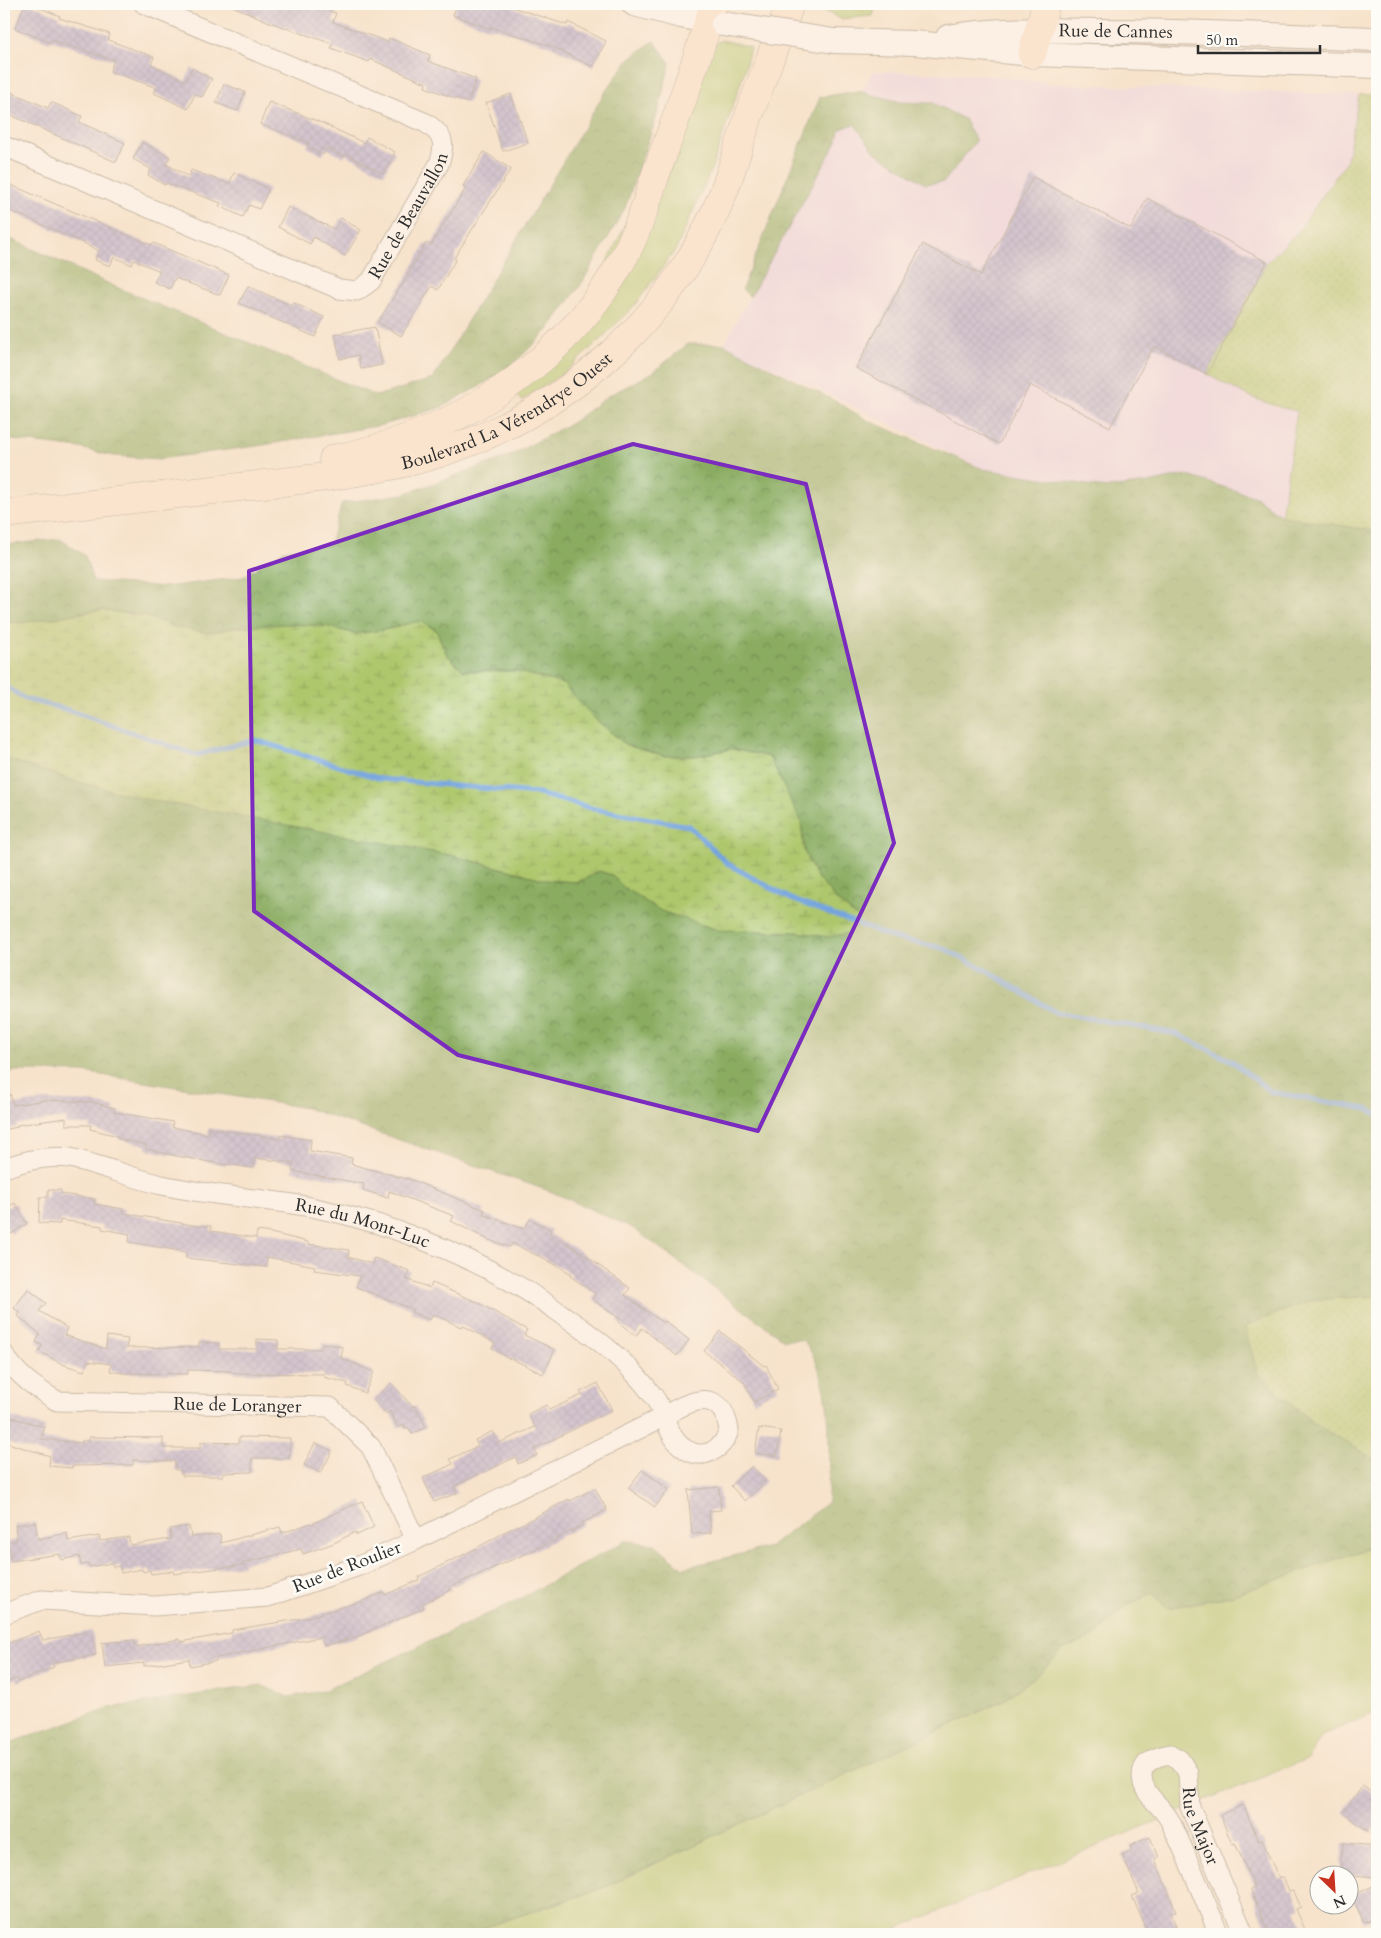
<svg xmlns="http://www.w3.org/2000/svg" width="1381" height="1938" viewBox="0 0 1381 1938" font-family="Cardo,serif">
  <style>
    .built { fill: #ecd1ea }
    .green { fill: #aec76c; stroke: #6c794c }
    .forest { fill: url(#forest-crowns); stroke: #5a6c46 }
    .wetland { fill: url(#wetland-marsh); stroke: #6c794c }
    .park { fill: url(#park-dots); stroke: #6c794c }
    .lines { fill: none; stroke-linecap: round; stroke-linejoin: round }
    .stream { stroke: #74a4de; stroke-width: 5 }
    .building { fill: url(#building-cross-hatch) }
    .minor-casing { stroke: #91877c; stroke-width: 21 }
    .tertiary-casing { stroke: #91877c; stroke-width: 26 }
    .secondary-casing { stroke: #91877c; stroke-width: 29 }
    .minor { stroke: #fff; stroke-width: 19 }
    .tertiary { stroke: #fff; stroke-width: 24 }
    .secondary { stroke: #fde4d1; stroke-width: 28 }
    .tertiary-bridge-casing { stroke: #91877c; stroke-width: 26; stroke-linecap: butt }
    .tertiary-bridge { stroke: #fff; stroke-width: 24 }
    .marked { fill: none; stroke: #7b2cbf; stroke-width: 4; stroke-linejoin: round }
    .labels { text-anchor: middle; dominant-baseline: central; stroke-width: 5; stroke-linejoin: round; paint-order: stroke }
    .street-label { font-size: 18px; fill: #2b2b2b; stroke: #fdfcf7 }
  </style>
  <defs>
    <pattern id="forest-crowns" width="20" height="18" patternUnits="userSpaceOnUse" patternTransform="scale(1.25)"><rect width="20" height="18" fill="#8aac60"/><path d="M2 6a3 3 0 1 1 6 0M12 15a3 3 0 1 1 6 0" fill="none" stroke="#718c4f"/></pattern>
    <pattern id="wetland-marsh" width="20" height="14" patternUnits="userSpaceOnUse" patternTransform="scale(1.25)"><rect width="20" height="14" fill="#aec76c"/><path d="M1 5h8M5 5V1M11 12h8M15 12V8" fill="none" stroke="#96ab5e"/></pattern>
    <pattern id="park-dots" width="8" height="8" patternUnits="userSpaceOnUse" patternTransform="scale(1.25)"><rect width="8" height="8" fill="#aec76c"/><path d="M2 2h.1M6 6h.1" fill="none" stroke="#96ab5e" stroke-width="1.8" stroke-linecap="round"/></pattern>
    <pattern id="building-cross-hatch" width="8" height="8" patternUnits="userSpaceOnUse" patternTransform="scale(1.25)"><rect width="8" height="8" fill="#a79ed0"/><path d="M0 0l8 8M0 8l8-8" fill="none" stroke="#8881a9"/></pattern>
  </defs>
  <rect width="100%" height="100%" fill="#fdfcf7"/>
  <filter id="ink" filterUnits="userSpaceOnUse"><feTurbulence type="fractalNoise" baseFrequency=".02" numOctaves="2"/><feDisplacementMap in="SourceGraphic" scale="10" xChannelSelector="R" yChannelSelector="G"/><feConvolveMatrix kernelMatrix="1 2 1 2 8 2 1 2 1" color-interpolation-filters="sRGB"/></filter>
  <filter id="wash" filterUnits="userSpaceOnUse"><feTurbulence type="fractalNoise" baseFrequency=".0096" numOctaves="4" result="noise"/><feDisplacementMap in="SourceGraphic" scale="20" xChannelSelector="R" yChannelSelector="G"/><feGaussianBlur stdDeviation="1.12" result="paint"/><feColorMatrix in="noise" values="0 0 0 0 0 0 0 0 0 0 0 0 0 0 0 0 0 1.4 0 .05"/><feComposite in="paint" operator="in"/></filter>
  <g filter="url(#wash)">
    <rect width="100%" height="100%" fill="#f7e3cc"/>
    <path class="built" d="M873,71L984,75L1054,84L1359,95L1347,160L1298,232L1267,262L1207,374L1249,397L1275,407L1297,411L1281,516L983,469L724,344Z"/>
    <path class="green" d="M821,4H876L873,16L841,19L819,8Z
      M722,40L750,47L744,73L711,170L676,249L635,305L608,332L564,373L521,401L516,394L563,354L712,45Z
      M1365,1549L1377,1564V1712L1322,1735L1309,1758L883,1934H465L605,1887L1002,1701L1039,1674L1062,1650L1096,1635L1126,1606L1152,1593L1168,1608L1230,1596Z"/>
    <path class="forest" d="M654,41L670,63L657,115L625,208L582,283L548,330L506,371L442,407L383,425L257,446L159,459L113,456L80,448L4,439V236L116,287L376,396L433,379L605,92L630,58Z
      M858,91L901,102L933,103L964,119L976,141L944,182L925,184L875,152L854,124L839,130L837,141L750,297L742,289L820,97Z
      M688,344H724L835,401L869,421L983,469L1107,488L1148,483L1185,475L1256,497L1281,516L1377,531V1296L1313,1300V1423L1375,1459L1377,1466V1537L1365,1549L1230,1596L1168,1608L1152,1593L1126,1606L1096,1635L1062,1650L1039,1674L1002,1701L605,1887L465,1934H4V1745L109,1708L261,1685L288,1697L323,1691L516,1601L625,1541L655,1544L683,1568L770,1547L828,1502C828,1450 837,1383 803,1340H784L633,1228L552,1192L306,1108L83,1072L14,1071L4,1075V758L75,781L455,856L547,880L579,882L599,871L612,875L624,887L763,932H798L828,937L858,918L838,902L815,875L804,851L801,821L769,757L732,749L696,756H663L626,745L595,719L516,671H464L447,655L436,630L419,621L389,629L356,634L325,626L238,627L208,633L175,627L145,616L100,610L23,623L4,622V545L60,539L85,556L93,581L166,587L243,577L284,550L330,544L342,503L404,494L510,456L573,422L608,396L652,373Z"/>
    <path class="wetland" d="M100,610L145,616L175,627L208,633L238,627L285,624L325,626L356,634L389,629L419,621L436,630L447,655L464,671H516L563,684L595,719L626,745L663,756H696L732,749L769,757L801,821L804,851L815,875L838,902L858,918L854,932L828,937L798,932L718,930L661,911L623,887L612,875L599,871L579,882L547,880L455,856L141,798L75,781L4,758V622L23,623Z"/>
    <path class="park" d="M1377,94V531L1281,516L1297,411C1264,405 1236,391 1207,374L1267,262L1298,232L1347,160L1359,95Z
      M1377,1296V1466L1375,1459L1313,1423L1257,1372L1245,1326L1313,1300Z
      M1377,1537V1564L1365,1549Z"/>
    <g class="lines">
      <path class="stream" d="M4,685L25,699L68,710L196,755L255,740L381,779L535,793L595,809L689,826L728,864L791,899L894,938L943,948L989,972L1055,1012L1177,1034L1232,1061L1271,1092L1367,1109L1377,1114"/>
    </g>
    <g id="blocks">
      <path class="building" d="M25,4H30L60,16L59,18L110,34L108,40L154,57L151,64L185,81L192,68L212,79L202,97L195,94L188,109L154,93L157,88L110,71L114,60L50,40L49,42L15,28Z
        M228,4H309L336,13L333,22L388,42L389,38L430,55L428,61L476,79L468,103L425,87L426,83L370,59L369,62L331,48L333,44L272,23Z
        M457,4H503L567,25L568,22L606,41L593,67L551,46L491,27V29L453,15Z
        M224,84L245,92L238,111L216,103Z
        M4,89L48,108L51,102L82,116L79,122L125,143L116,162L4,112Z
        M511,94L528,143L503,151L486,103Z
        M269,102L322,123L364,143L367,137L395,152L384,174L345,154L344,157L326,148L323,155L307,147L309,143L260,124Z
        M142,142L170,157L166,164L189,177L191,170L229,184L234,173L269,189L259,209L249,205L243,217L219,206L221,203L166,183L165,185L148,175L151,169L133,159Z
        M484,152L511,169L454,258L456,259L438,290L432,286L401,336L378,322L400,287H401L426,243L431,245L466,188L463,186Z
        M1033,177L1131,229L1147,198L1267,262L1207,374L1154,346L1110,427L1030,385L999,444L856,368L923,244L981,275Z
        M4,182L151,245L153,243L229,275L220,295L175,278L170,289L154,282L160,271L134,260L132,265L114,257L110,266L95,260L99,251L88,246V245L4,208Z
        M288,207L334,229L341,218L361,230L345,256L314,237L310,244L278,227Z
        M248,286L292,306L294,303L324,317L315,337L239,303Z
        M375,327L382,365L361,369L358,355L340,359L335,334Z
        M4,1090H9L13,1105L46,1100L92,1102L115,1108L114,1112L173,1122L172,1127L208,1134L209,1128L280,1139V1135L311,1140L310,1151L352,1158L351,1164L407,1179V1178L485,1210L483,1214L524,1229L530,1219L551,1230L550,1234L578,1250L605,1270L630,1288L625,1295L663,1323L665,1321L689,1340L677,1356L642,1328L636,1336L618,1322L620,1319L592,1299L596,1294L570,1276L572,1274L538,1255V1256L512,1243L510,1247L489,1240L451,1221L454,1216L389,1191L388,1198L363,1190L364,1184L292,1171L294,1163L255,1158L253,1168L226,1164V1165L177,1156L146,1149V1145L118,1139V1136L90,1129L91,1125H66V1118L17,1125V1127L4,1130Z
        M48,1190H61V1194L95,1199L94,1204L124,1209L123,1213L198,1226H211V1231L256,1238L257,1231L271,1233L308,1242V1244L349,1250L348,1257L372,1264L374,1258L410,1271L406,1279L430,1288L432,1283L477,1302L527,1330L524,1335L555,1350L543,1374L510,1358L509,1359L492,1348L495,1343L462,1325L461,1327L433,1314L430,1320L411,1312L412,1309L356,1287L360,1276L314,1270L315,1266L267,1257L266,1267L186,1258V1252L129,1242L130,1234L102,1229V1226L60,1220V1224L39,1223L40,1197H48Z
        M15,1203L27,1224L11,1234L4,1222V1209Z
        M28,1289L46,1303L39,1311L67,1328L64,1335L106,1349L107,1336L128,1339L126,1348L199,1347V1342L219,1343V1349H257V1339L278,1340V1349H321L323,1343L343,1347L341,1358L374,1372L365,1393L347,1386L348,1383L323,1377L324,1374L236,1373L229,1371L188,1370V1374L123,1373L110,1371L111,1364L88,1361L84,1371L62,1364L39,1351L42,1345L36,1342L40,1334L18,1316L20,1313L14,1308Z
        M720,1331L764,1366L766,1365L778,1389L754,1402L744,1382L704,1351Z
        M391,1383L413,1407L415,1406L426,1427L412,1434L408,1427L405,1429L404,1425L398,1428L390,1411L387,1414L373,1400Z
        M598,1383L612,1410L534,1449L537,1455L518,1464L516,1457L454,1486L457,1493L434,1502L423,1478L453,1464L450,1459L478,1446L475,1440L493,1431L499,1443L535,1427L528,1414L546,1405L549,1410L582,1395L580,1392Z
        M4,1415L45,1427L41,1439L82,1443V1441H89V1437L163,1438V1448H201V1442L239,1443V1437L290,1438L289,1458H252V1472L223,1473V1476H182V1470H175V1461L133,1460V1465L72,1466V1468L49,1466L50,1456L4,1442L6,1436L4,1434Z
        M759,1428L781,1431L777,1456L755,1453Z
        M315,1443L332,1451L321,1473L304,1465Z
        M752,1466L766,1481L745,1501L731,1486Z
        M642,1470L669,1489L655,1507L628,1488Z
        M719,1487L721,1510L709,1511L711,1533L692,1534L688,1490Z
        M595,1488L607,1510L582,1523L583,1525L541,1547L450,1587L451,1590L422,1604L424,1608L356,1637L324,1646L321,1637L216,1658V1661L190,1666L189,1659L144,1666V1663L105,1667L102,1643L134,1640L135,1647L180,1639L181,1642L232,1633V1630L305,1618L363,1601L384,1592L385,1595L419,1580L418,1577L473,1550L500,1535V1534L526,1522L569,1499L570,1501Z
        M362,1501L374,1527L357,1535L355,1532L334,1543L303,1554L301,1549L243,1563L244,1565L174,1574L173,1571L151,1574L150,1570L143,1572L142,1569L121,1573L120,1566L113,1567L112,1563L89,1567V1564L81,1565L79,1556L61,1560L60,1554L11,1561L8,1542L17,1540L15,1525L35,1522L38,1539L67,1533L68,1541L99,1536L100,1541L129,1537L130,1545L171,1539L170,1529L189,1526L191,1537L220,1534L221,1543L280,1527L282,1533L311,1523L312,1524Z
        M39,1631L43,1640L92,1631L96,1655L52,1663L54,1667L18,1682L17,1678L4,1684V1645Z
        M1363,1786L1377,1797V1824L1370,1833L1343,1812Z
        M1243,1805L1259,1841L1262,1840L1279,1879L1283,1877L1289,1891L1293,1890L1301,1907L1296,1909L1307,1934H1269L1251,1890L1255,1888L1235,1843L1232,1844L1220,1815Z
        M1150,1837L1159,1857L1155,1859L1176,1911L1171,1913L1179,1934H1148L1132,1896L1139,1893L1122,1855L1132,1850L1130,1846Z
        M1343,1843L1377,1846L1375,1877L1340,1874Z
        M1377,1884V1917L1364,1923L1352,1896Z"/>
    </g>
  </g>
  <g filter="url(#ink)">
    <use href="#blocks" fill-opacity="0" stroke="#91877c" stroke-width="1"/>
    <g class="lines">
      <defs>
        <g id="minor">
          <path id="s1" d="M4,146L339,289L357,291L371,281L439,164C446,143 444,135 426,123L144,4"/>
          <path id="s2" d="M4,1168C26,1160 47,1155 70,1158C102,1165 131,1178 162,1185C211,1196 262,1198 311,1207C396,1224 489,1262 560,1313C595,1337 629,1362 654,1397C666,1413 667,1438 685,1449C703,1461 723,1450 729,1430C722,1387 691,1399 665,1416L416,1540L359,1566L268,1597L155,1606L41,1600L4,1614"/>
          <path id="s3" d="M4,1354C17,1376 36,1388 57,1401L330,1407L371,1447L416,1540"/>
          <path id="s4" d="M1219,1934C1203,1897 1188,1857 1170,1821C1162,1805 1142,1795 1142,1776C1142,1761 1158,1756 1170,1754L1180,1760L1188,1773L1190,1807L1244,1934"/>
        </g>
        <g id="tertiary">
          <path d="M634,4L681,16L723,24"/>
          <path id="s5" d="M948,37C997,28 1050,30 1100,31C1192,31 1285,36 1377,39"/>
          <path d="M834,41L914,43L1032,54L1377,66"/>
        </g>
        <g id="secondary">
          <path d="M1032,54L1046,4"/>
          <path d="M333,459C454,435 568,364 626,253C640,226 648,197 658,168C678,114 697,59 714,4"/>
          <path id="s6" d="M4,514L326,477C363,471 401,466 437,454C562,414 667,325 719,203C730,178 737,151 746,124C760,84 776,44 790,4"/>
        </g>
      </defs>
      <use href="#minor" class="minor-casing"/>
      <use href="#tertiary" class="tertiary-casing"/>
      <use href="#secondary" class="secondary-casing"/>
      <use href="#minor" class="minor"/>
      <use href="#tertiary" class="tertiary"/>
      <use href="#secondary" class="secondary"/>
      <defs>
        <path id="tertiary-bridge" d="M723,24L834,41"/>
      </defs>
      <use href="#tertiary-bridge" class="tertiary-bridge-casing"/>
      <use href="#tertiary-bridge" class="tertiary-bridge"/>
    </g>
  </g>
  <path d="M0 0H1381V1938H0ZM633,444L806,484L894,843L758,1131L458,1055L254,911L249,571Z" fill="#f7e3cc" fill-opacity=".55" fill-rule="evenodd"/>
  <path class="marked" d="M633,444L806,484L894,843L758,1131L458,1055L254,911L249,571Z"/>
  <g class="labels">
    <g class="street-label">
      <text stroke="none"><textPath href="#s5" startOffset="168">Rue de Cannes</textPath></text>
      <text stroke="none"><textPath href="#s1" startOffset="475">Rue de Beauvallon</textPath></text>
      <text stroke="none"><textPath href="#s6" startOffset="519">Boulevard La Vérendrye Ouest</textPath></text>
      <text stroke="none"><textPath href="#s2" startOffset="368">Rue du Mont-Luc</textPath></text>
      <text stroke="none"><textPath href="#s3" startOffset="252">Rue de Loranger</textPath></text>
      <text transform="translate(347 1567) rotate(-21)">Rue de Roulier</text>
      <text stroke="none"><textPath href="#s4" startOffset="298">Rue Major</textPath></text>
    </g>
  </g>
  <rect width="1381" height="1938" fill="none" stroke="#fdfcf7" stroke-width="20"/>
  <g transform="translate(1334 1890) rotate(155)"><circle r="24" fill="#fdfcf7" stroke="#a9a8a5"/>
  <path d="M0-4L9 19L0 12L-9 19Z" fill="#c8321e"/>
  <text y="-8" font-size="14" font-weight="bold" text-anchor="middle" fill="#2b2b2b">N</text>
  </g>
  <path d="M1198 45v8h122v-8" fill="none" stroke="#2b2b2b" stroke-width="2.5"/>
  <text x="1206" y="45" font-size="15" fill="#2b2b2b" stroke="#fdfcf7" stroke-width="4" paint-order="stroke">50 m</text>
</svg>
